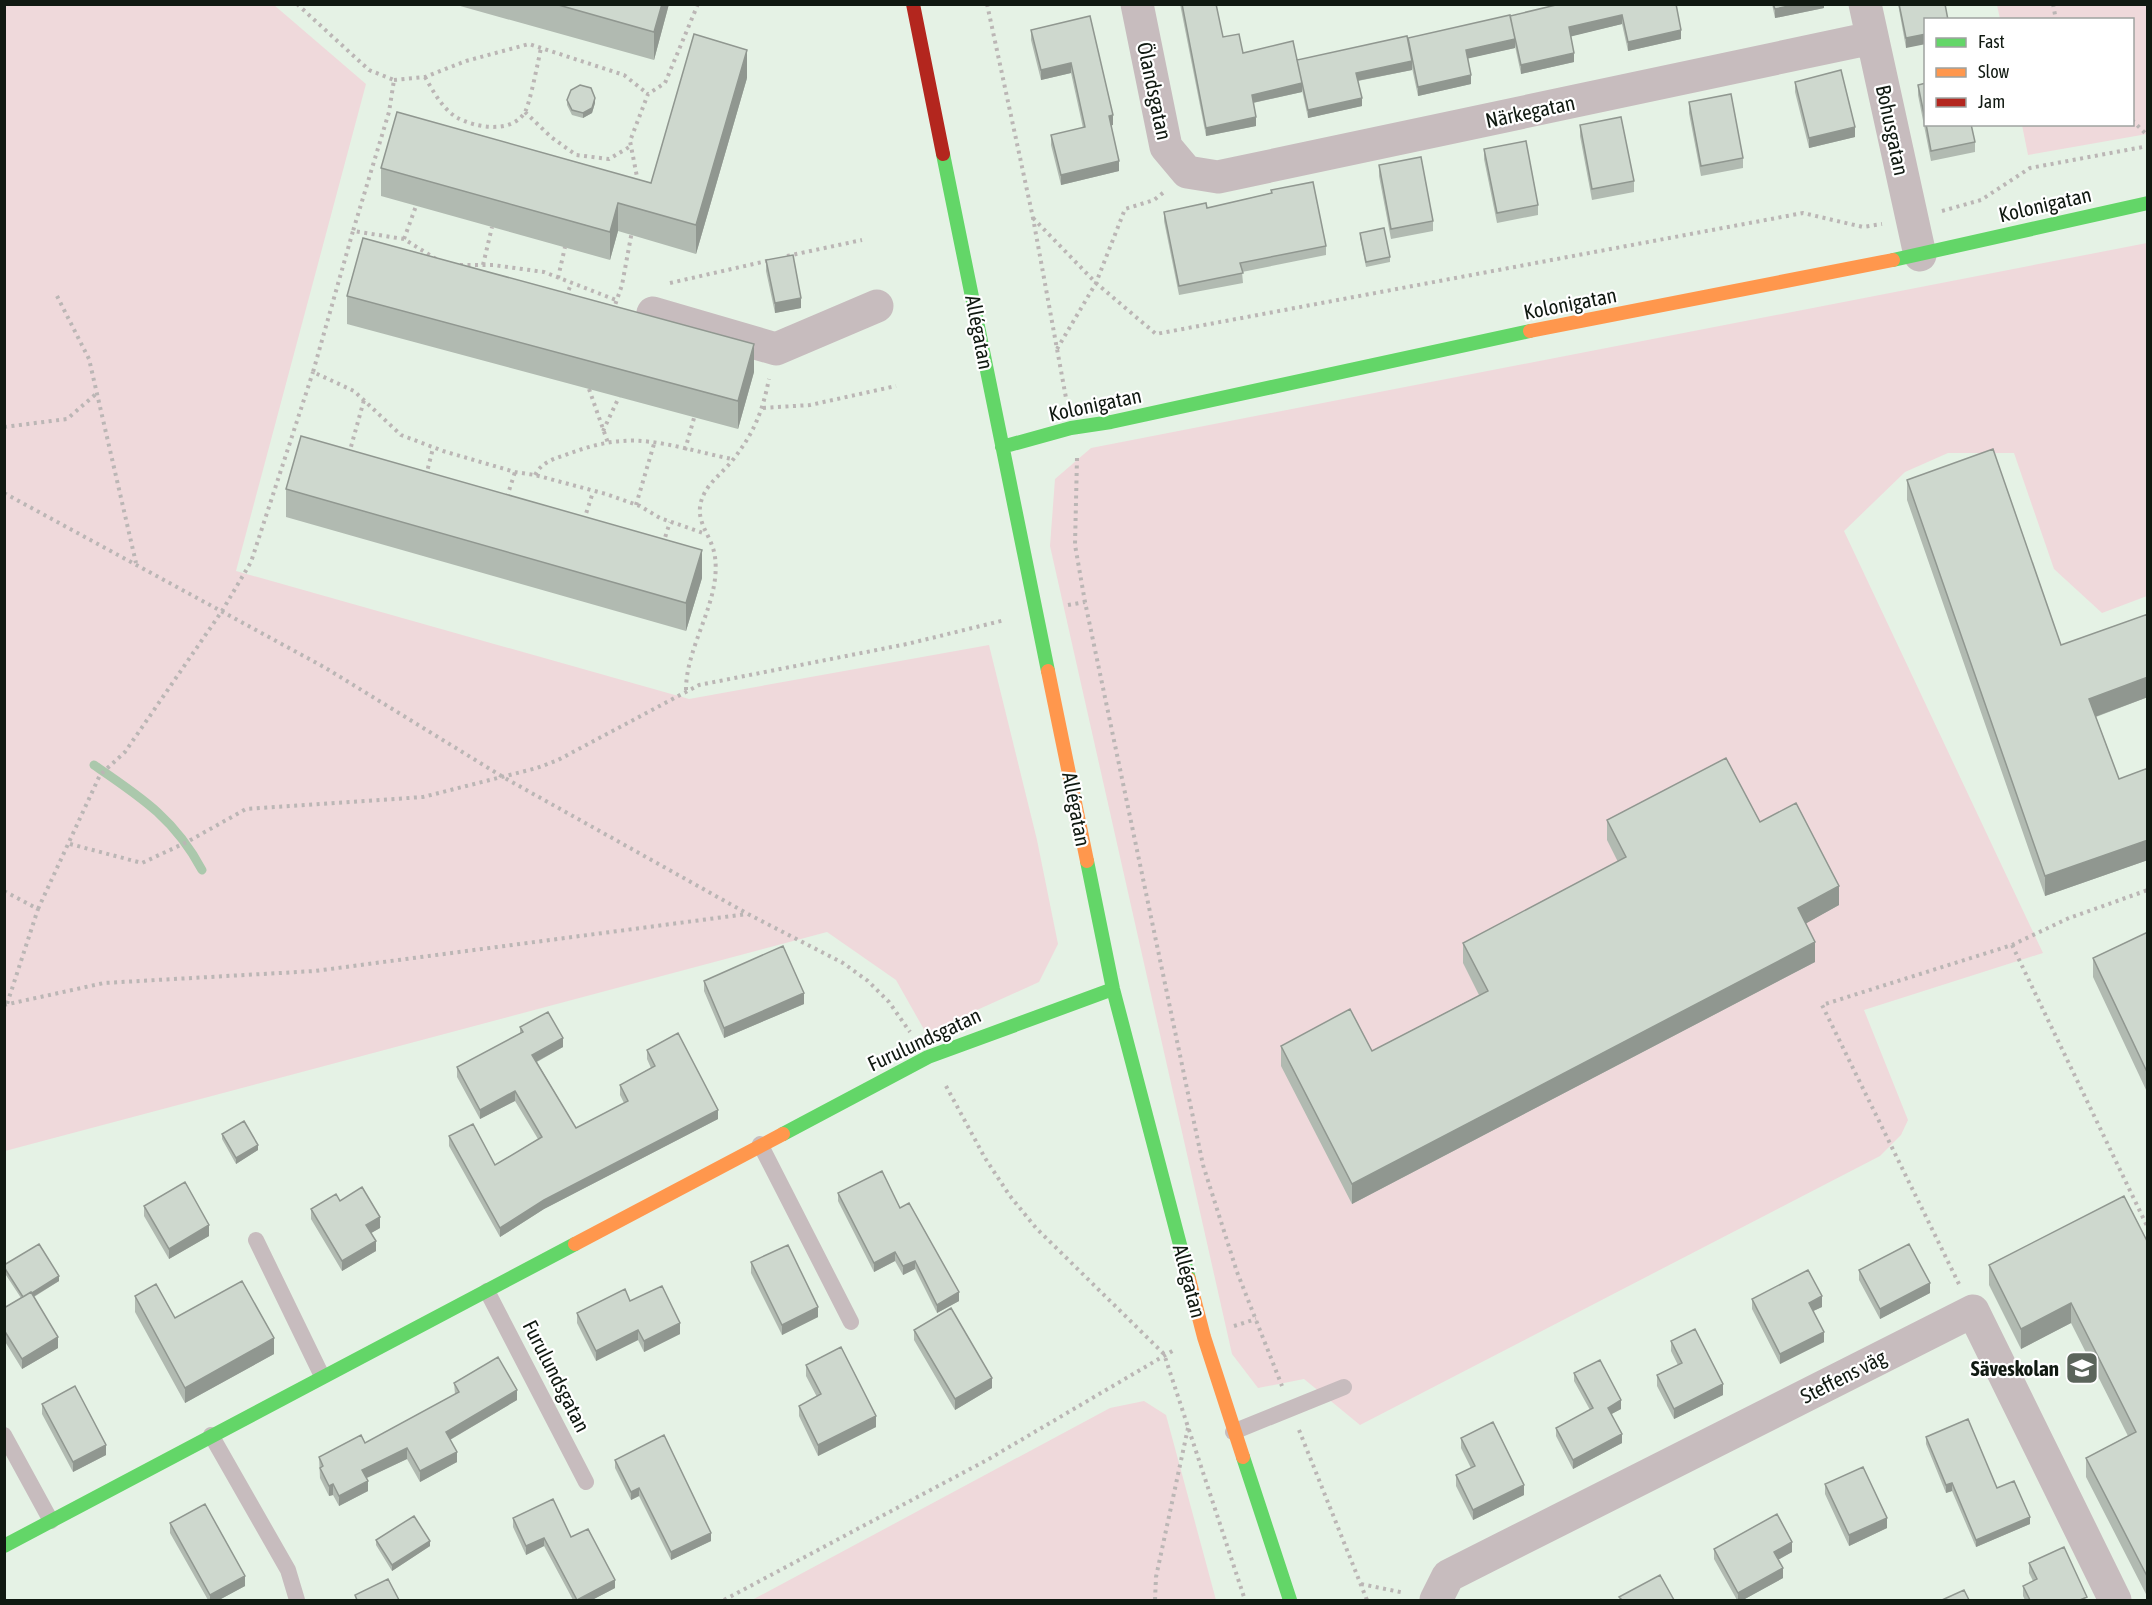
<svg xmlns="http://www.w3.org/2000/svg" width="2152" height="1605" viewBox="0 0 2152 1605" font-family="'Asap Condensed',sans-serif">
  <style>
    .green { fill: #efd9db }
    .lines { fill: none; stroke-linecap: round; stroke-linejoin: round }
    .stream { stroke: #abc8ac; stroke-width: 9 }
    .path { stroke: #bbb6b5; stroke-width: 4; stroke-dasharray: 3 4.5; stroke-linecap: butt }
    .lane { stroke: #c7bcbe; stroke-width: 16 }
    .street { stroke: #c7bcbe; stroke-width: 33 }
    .fast { stroke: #63d668; stroke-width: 14 }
    .slow { stroke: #ff974d; stroke-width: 14 }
    .jam { stroke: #b3261e; stroke-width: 14 }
    .wall { fill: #b1bab1 }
    .shaded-wall { fill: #909790 }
    .building { fill: #ced8ce; stroke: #909790; stroke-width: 1.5 }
    .labels { text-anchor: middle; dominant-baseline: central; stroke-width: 4.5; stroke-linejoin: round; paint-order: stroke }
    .street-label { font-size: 21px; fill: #101911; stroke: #fff }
    .poi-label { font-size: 21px; font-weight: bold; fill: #101911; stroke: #fff; text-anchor: end }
  </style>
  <rect width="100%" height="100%" fill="#e5f2e5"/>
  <path class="green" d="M5,4L274,5L366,84L236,571L689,699L989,645L1037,840L1058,944L1039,982L926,1033L896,980L827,932L5,1151Z
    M1997,5H2147V134L2028,155L2022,125L2132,124V20L2000,19Z
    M2147,243V596L2102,613L2054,569L2014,453H1948L1905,472L1844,531L2043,953L1864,1010L1908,1120L1901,1135L1880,1156L1360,1425L1304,1379L1258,1388L1232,1354L1050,546L1055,479L1091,448Z
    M1144,1401L1166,1415L1216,1600H752L1110,1408Z"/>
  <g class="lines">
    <path class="stream" d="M94,765C141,797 175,819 202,870"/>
    <path class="path" d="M297,4L369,70L394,80L389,112L353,231
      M987,4L1033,218L1066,398
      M2053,4L2056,20
      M425,77C433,91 442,108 456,117C475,128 512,134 525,112C530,103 538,62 541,48
      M394,80L425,77L466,61L529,44L624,75L648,94
      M525,112L551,137L576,155L609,159L631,146
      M2132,120L2148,136
      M638,182L630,141L648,94L665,83L698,4
      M1942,211L1981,200L2030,168L2148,146
      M1033,218L1096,283L1156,334L1803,213L1863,227L1882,224
      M404,239L416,206
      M787,256L862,240
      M436,259L404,239L353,231L313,372L354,391L401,435L443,451L515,472L535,475L606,494L640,506L660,518L706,534
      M460,265H493L544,272L616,300
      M483,265L492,227
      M558,278L565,247
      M670,283L771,260
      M57,296L89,359L136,563
      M566,297L571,284
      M613,311L622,285L632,231
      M1057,349L1096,283L1125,209L1154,200L1164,192
      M589,389L608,443
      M763,408L810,405L896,386
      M4,427L67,419L96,394
      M603,431L619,397
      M685,450L694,418
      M349,454L364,400
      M1077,458L1075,545L1085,602L1203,1165L1237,1272L1282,1386
      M535,475C541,463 553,459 565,455C584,448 603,442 623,441C656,438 700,453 732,459
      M426,476L433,448
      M4,493L324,667L503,777L748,914L843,963L868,981L889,1002L910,1032
      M507,497L515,472
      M636,505L654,444
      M584,520L593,492
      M663,544L670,522
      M1068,605L1085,602
      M686,690C686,645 721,602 715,557C712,533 690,520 705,492C711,481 724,471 732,461C754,433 762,413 769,379
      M70,844L142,863L187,842L246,809L423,797L537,768L558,760L699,685L907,644L1005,620
      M4,891L38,909L7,1004
      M38,909L100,775L125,752L222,611L251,562L313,372
      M2012,945L2148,1228
      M4,1005L104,983L315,971L747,914
      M946,1086L985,1158L1010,1196L1036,1228L1164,1354L1245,1600
      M1959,1284L1822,1005L2012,945L2069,918L2148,890
      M1234,1326L1256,1319
      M1299,1430L1367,1600
      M1361,1584L1405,1593
      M724,1600L987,1460L1174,1350
      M1155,1600L1156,1577L1188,1428"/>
    <path class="lane" d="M760,1144L851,1322
      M256,1240L322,1376
      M487,1291L586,1482
      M1233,1432L1344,1387
      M4,1435L51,1521
      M211,1435L288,1570L297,1600"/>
    <path class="street" d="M1137,4L1166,147L1187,172L1218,177L1872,38
      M1865,4L1920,255
      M653,313L776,349L877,306
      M1436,1600L1448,1576L1973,1311L2115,1600"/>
    <path class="fast" d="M943,154L1048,671
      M1893,260L2148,203
      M1002,447L1071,428L1111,422L1530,331
      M1087,861L1113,989L1189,1279
      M783,1134L928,1057L1113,989
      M1243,1457L1290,1600
      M4,1546L575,1244"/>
    <path class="slow" d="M1530,331L1893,260
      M1048,671L1087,861
      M575,1244L783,1134
      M1189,1279L1204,1337L1243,1457"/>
    <path class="jam" d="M913,4L943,154"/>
  </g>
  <path class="wall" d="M453,4H669L654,60Z
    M1180,4H1216L1223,37L1243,53L1297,60L1408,40L1510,16L1676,4L1681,39L1628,51L1622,24L1571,36L1574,62L1521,74L1515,46V48L1468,58L1471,84L1418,96L1412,68V70L1358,81L1362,106L1308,118L1302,90V92L1253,103L1256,126L1206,136Z
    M1772,4H1824V8L1775,18Z
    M1898,4H1945L1906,48Z
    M1090,16L1113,125H1111L1119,171L1061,185L1051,145V135L1083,128L1071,73L1041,80L1031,40V30Z
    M747,78L696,254L618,231L610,260L381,196V168L651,183Z
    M1795,82L1855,137L1809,148L1795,92Z
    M1918,85L1975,142V152L1931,161L1918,95Z
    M567,100L595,103L592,113L583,118L572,115L567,105Z
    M1689,102L1743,158V168L1701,176L1689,113Z
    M1580,125L1634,181V192L1592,200L1580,136Z
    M1484,149L1538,205V215L1497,223L1484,159Z
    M1379,165L1433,221V231L1391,239L1379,176Z
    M1271,190L1326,246V255L1242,272L1243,283L1179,295L1164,221V212L1207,208L1271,193Z
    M1360,233L1390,257V262L1366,267L1360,238Z
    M766,260L801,308L775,313L766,271Z
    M347,296L754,372L738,429L347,324Z
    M1907,480L2061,645L2148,614V697L2096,717L2119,779L2148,768V860L2045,896L1907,500Z
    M286,489L702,578L686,631L286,517Z
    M1607,820L1760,822L1839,905L1806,923L1815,962L1352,1204L1281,1066V1046L1372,1051L1479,995L1463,963V943L1618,862L1607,840Z
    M2148,932V1094L2093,977V958Z
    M704,981L804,1004L724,1038L704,991Z
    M520,1027L563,1047L537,1062L576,1128L624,1103L620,1095V1085L651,1068L647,1059V1050L718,1119L544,1209L500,1237L449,1146V1136L495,1165L538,1139L515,1101L480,1119L457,1077V1067L520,1034Z
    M222,1134L258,1150L236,1164L222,1139Z
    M838,1193L900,1208L959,1301L937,1313L915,1269L903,1275L895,1261L874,1272L838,1201Z
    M340,1201L380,1228L371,1233L376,1251L342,1271L311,1219V1209Z
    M144,1206L209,1236L169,1259L144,1216Z
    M2148,1243V1598L2086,1477V1458L2128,1436L2071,1323L2021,1349L1989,1285V1265Z
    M751,1262L818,1317L782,1335L751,1273Z
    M4,1265L59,1281L34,1297L58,1348L22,1369L4,1340V1308L21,1298L4,1272Z
    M1859,1270L1930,1293L1880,1319L1859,1280Z
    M135,1296L175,1318L274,1354L185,1403L135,1312Z
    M1752,1299L1822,1307L1813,1311L1824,1342L1780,1364L1752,1309Z
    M630,1301L680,1334L644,1352L638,1340L596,1361L577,1323V1313Z
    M914,1330L992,1388L955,1410L914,1340Z
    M1671,1341L1723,1395L1674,1419L1657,1386V1375L1678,1365L1671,1351Z
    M806,1365L876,1427L818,1456L799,1416V1406L817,1397L806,1376Z
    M1574,1373L1621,1409L1611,1414L1622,1443L1573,1469L1556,1436V1428L1590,1410L1574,1381Z
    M454,1383L517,1400L450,1440L457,1462L420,1482L407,1459L367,1478L368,1491L339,1506L333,1495L329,1496L320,1478L319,1457L365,1443L455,1394Z
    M42,1404L106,1455L73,1472L42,1414Z
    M1926,1437L1997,1488L2030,1524L1976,1547L1952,1491L1946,1493L1926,1444Z
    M1461,1438L1524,1495L1473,1520L1456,1486V1475L1471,1468L1461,1448Z
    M615,1460L711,1541L671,1560L639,1496L631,1500L615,1468Z
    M1825,1484L1887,1528L1849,1546L1825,1494Z
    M513,1518L571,1537L615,1588L592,1600H573L544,1546L526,1555L513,1527Z
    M170,1523L245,1586L219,1600H208L170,1533Z
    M376,1540L430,1546L392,1571L376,1545Z
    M1714,1549L1792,1552L1778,1560L1783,1578L1743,1600H1737L1714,1559Z
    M2029,1563L2087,1600H2025L2023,1596V1586L2033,1581L2029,1573Z"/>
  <path class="shaded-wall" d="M662,4H669L654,60V32Z
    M1798,4H1824V8L1775,18V9Z
    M1622,15V24L1569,37V27Z
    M1681,30V39L1628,51V42Z
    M1926,34V44L1906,48V38Z
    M1515,39V48L1466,59V50Z
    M747,50V78L696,254V225Z
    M1574,53V62L1521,74V65Z
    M1412,61V70L1356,81V73Z
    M1071,63V73L1041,80V70Z
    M1471,75V84L1418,96V87Z
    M1302,83V92L1252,103V95Z
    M595,98V103L592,113L583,118V113Z
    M1362,98V106L1308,118V110Z
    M1113,115V125L1109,126V116Z
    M1256,117V126L1206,136V128Z
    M1855,127V137L1809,148V138Z
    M1119,161V171L1061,185V175Z
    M618,203V231L610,260V232Z
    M801,298V308L775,313V303Z
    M754,344V372L738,429V401Z
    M702,550V578L686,631V603Z
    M2148,677V697L2089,719V699Z
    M2148,840V860L2045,896V876Z
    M1839,886V905L1798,928V908Z
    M1815,942V962L1352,1204V1184Z
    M804,993V1004L724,1038V1028Z
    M563,1038V1047L532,1064V1055Z
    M515,1091V1101L480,1119V1110Z
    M718,1110V1119L544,1209L500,1237V1228L544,1200Z
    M258,1145V1150L236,1164V1158Z
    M380,1217V1228L366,1236V1225Z
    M209,1225V1236L169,1259V1249Z
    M376,1241V1251L342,1271V1261Z
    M895,1252V1261L874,1272V1263Z
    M915,1261V1269L903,1275V1266Z
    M59,1276V1281L23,1303V1298Z
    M1930,1283V1293L1880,1319V1309Z
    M959,1292V1301L937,1313V1305Z
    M1822,1296V1307L1809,1313V1303Z
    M2071,1303V1323L2021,1349V1329Z
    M818,1307V1317L782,1335V1325Z
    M680,1323V1334L644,1352V1341Z
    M638,1330V1340L596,1361V1351Z
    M1824,1332V1342L1780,1364V1354Z
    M58,1337V1348L22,1369V1359Z
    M274,1338V1354L185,1403V1388Z
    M992,1378V1388L955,1410V1399Z
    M1723,1384V1395L1674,1419V1409Z
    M517,1390V1400L446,1442V1432Z
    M1621,1400V1409L1608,1416V1408Z
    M876,1416V1427L818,1456V1445Z
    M1622,1434V1443L1573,1469V1460Z
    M106,1445V1455L73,1472V1462Z
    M407,1448V1459L362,1480V1470Z
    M457,1452V1462L420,1482V1471Z
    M368,1481V1491L339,1506V1496Z
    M1952,1483V1491L1946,1493V1485Z
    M333,1484V1495L329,1496V1486Z
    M1524,1485V1495L1473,1520V1510Z
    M639,1488V1496L631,1500V1492Z
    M2030,1517V1524L1976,1547V1540Z
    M1887,1518V1528L1849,1546V1535Z
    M711,1533V1541L671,1560V1552Z
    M544,1538V1546L526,1555V1546Z
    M430,1541V1546L392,1571V1565Z
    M1792,1542V1552L1774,1562V1552Z
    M1783,1568V1578L1743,1600H1738V1593Z
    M245,1576V1586L219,1600H210V1595Z
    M615,1580V1588L592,1600H577Z"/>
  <path class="building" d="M555,4H662L654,32Z
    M1182,4H1216L1223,37L1239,34L1243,53L1293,41L1302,83L1252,95L1256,117L1206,128Z
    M1560,4H1676L1681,30L1628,42L1622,15L1569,27L1574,53L1521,65L1510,16Z
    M1773,4H1798L1775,9Z
    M1899,4H1945L1948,20H1926V34L1906,38Z
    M1510,15L1515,39L1466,50L1471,75L1418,87L1408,38Z
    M1090,16L1113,115L1109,116L1119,161L1061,175L1051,135L1085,127L1071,63L1041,70L1031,30Z
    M694,34L747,50L696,225L618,203L610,232L381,168L397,112L651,183Z
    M1407,36L1412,61L1356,73L1362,98L1308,110L1297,60Z
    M1841,70L1855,127L1809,138L1795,82Z
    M1926,83V124L1918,85Z
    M580,85L591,88L595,98L592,108L583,113L572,110L567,100L571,90Z
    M1731,94L1743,158L1701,166L1689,102Z
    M1621,117L1634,181L1592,189L1580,125Z
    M1926,124H1971L1975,142L1931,151Z
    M1526,141L1538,205L1497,213L1484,149Z
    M1421,157L1433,221L1391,229L1379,165Z
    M1313,182L1326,246L1240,263L1243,273L1179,286L1164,212L1206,203L1207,208L1272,193L1271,190Z
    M1384,228L1390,257L1366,262L1360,233Z
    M363,238L754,344L738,401L347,296Z
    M793,255L801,298L775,303L766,260Z
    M301,436L702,550L686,603L286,489Z
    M1993,449L2061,645L2148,614V677L2089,699L2119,779L2148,768V840L2045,876L1907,480Z
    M1726,758L1760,822L1796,803L1839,886L1798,908L1815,942L1352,1184L1281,1046L1350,1009L1372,1051L1488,991L1463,943L1626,857L1607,820Z
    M2148,932V1074L2093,958Z
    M783,946L804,993L724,1028L704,981Z
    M548,1012L563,1038L532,1055L576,1128L628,1101L620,1085L655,1066L647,1050L678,1033L718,1110L544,1200L500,1228L449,1136L473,1124L495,1165L542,1137L515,1091L480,1110L457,1067L523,1032L520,1027Z
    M244,1121L258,1145L236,1158L222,1134Z
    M882,1171L900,1208L909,1203L959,1292L937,1305L915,1261L903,1266L895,1252L874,1263L838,1193Z
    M185,1182L209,1225L169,1249L144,1206Z
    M362,1187L380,1217L366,1225L376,1241L342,1261L311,1209L336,1194L340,1201Z
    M2124,1196L2148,1243V1578L2086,1458L2136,1432L2071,1303L2021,1329L1989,1265Z
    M39,1244L59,1276L32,1293L31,1292L23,1297L4,1267V1265Z
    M1909,1244L1930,1283L1880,1309L1859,1270Z
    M788,1245L818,1307L782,1325L751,1262Z
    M1808,1270L1822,1296L1809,1303L1824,1332L1780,1354L1752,1299Z
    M242,1281L274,1338L185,1388L135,1296L156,1284L175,1318Z
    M662,1286L680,1323L644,1341L638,1330L596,1351L577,1313L625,1289L630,1301Z
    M31,1292L58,1337L22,1359L4,1330V1308Z
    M951,1308L992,1378L955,1399L914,1330Z
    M1695,1329L1723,1384L1674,1409L1657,1375L1682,1363L1671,1341Z
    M841,1347L876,1416L818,1445L799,1406L821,1394L806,1365Z
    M498,1357L517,1390L446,1432L457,1452L420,1471L407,1448L362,1470L368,1481L339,1496L333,1484L329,1486L320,1468L323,1466L319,1457L361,1435L365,1443L459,1392L454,1383Z
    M1600,1360L1621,1400L1608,1408L1622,1434L1573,1460L1556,1428L1593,1408L1574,1373Z
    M75,1386L106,1445L73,1462L42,1404Z
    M1968,1419L1997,1488L2014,1481L2030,1517L1976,1540L1952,1483L1946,1485L1926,1437Z
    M1493,1422L1524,1485L1473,1510L1456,1475L1475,1466L1461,1438Z
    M664,1435L711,1533L671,1552L639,1488L631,1492L615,1460Z
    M1863,1467L1887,1518L1849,1535L1825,1484Z
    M553,1499L571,1537L588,1529L615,1580L577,1600L544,1538L526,1546L513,1518Z
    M205,1504L245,1576L210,1595L170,1523Z
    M1777,1514L1792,1542L1774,1552L1783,1568L1738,1593L1714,1549Z
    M414,1516L430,1541L392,1565L376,1540Z
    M2064,1547L2087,1597L2080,1600H2030L2023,1586L2037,1579L2029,1563Z
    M1660,1575L1674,1600H1622L1619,1597Z
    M388,1579L399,1600H357L355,1595Z
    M1964,1590L1969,1600H1942Z"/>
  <defs>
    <symbol id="school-square" viewBox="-11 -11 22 22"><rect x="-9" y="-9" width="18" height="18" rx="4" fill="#5b655b" stroke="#fff"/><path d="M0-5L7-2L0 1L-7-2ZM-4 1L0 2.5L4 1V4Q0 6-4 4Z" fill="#fff"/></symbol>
  </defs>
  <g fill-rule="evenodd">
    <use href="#school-square" x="2063" y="1349" width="38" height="38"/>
  </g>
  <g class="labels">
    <g class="street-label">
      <text transform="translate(1155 91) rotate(78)">Ölandsgatan</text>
      <text transform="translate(1530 111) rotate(-12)">Närkegatan</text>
      <text transform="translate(1893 130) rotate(78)">Bohusgatan</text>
      <text transform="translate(2045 204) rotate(-13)">Kolonigatan</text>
      <text transform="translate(1570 303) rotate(-11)">Kolonigatan</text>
      <text transform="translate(980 332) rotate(79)">Allégatan</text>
      <text transform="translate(1095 404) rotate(-12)">Kolonigatan</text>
      <text transform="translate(1077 809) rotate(79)">Allégatan</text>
      <text transform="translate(924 1039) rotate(-25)">Furulundsgatan</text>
      <text transform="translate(1190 1281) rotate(75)">Allégatan</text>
      <text transform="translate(557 1376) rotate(63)">Furulundsgatan</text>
      <text transform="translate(1843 1376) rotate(-27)">Steffens väg</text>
    </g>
    <g class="poi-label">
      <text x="2059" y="1368">Säveskolan</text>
    </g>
  </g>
  <rect width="2152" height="1605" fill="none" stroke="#101911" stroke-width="12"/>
  <rect x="1924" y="18" width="210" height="108" fill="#ffffff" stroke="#9fa3a0" stroke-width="1.5"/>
  <rect x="1936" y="38" width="30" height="9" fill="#63d668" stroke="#9fa3a0" stroke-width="1.5"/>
  <text x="1978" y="48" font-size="18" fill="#101911">Fast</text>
  <rect x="1936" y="68" width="30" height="9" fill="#ff974d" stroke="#9fa3a0" stroke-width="1.5"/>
  <text x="1978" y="78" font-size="18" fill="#101911">Slow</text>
  <rect x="1936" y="98" width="30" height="9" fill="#b3261e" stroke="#9fa3a0" stroke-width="1.5"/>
  <text x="1978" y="108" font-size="18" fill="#101911">Jam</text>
</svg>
